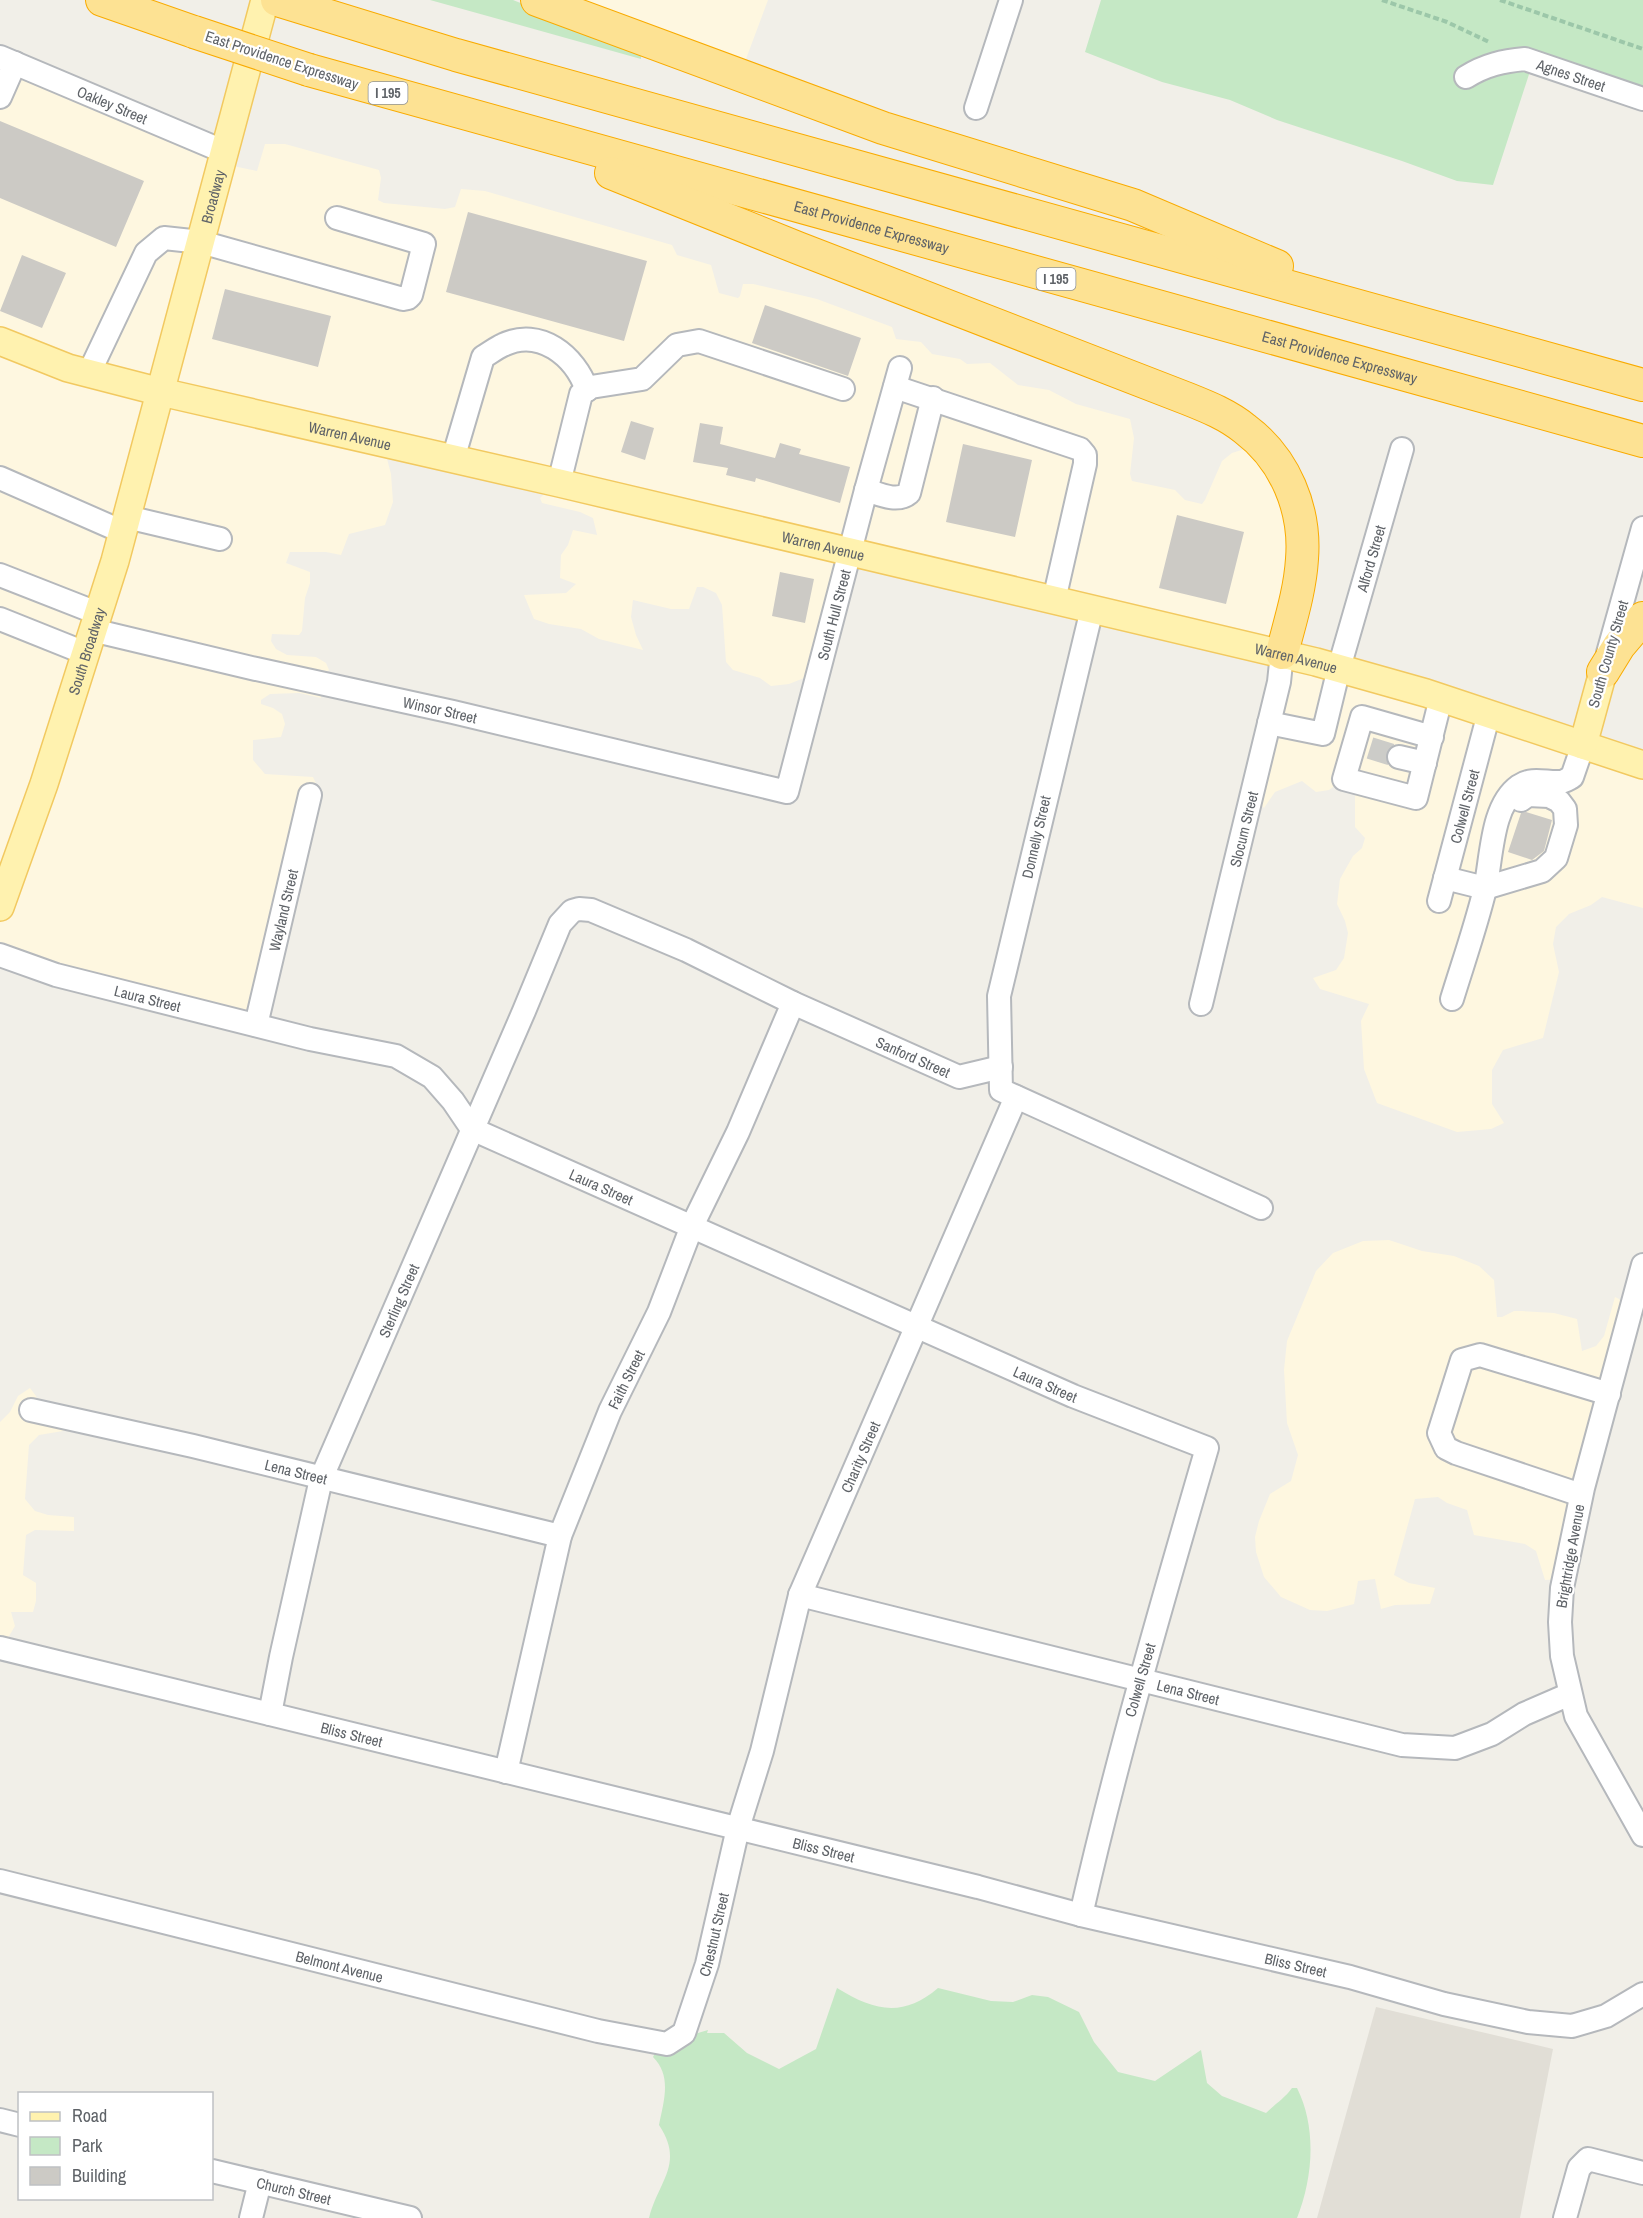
<svg xmlns="http://www.w3.org/2000/svg" width="1643" height="2218" viewBox="0 0 1643 2218" font-family="'Archivo Narrow',sans-serif">
  <style>
    .commercial { fill: #fef7e0 }
    .education { fill: #e1ded6 }
    .green { fill: #c5e8c5 }
    .building { fill: #cccac5 }
    .lines { fill: none; stroke-linecap: round; stroke-linejoin: round }
    .minor-tunnel { stroke: #ccccc8; stroke-width: 22; stroke-dasharray: 22 11; stroke-linecap: butt }
    .minor-casing { stroke: #b5b8bc; stroke-width: 26 }
    .major-casing { stroke: #f2c960; stroke-width: 30 }
    .highway-casing { stroke: #f9ab00; stroke-width: 34 }
    .path { stroke: #9cc7a9; stroke-width: 4; stroke-dasharray: 6 3; stroke-linecap: butt }
    .minor { stroke: #fff; stroke-width: 22 }
    .major { stroke: #fff2af; stroke-width: 27 }
    .highway { stroke: #fde293; stroke-width: 32 }
    .highway-bridge-casing { stroke: #f9ab00; stroke-width: 34; stroke-linecap: butt }
    .highway-bridge { stroke: #fde293; stroke-width: 32 }
    .labels { text-anchor: middle; dominant-baseline: central; stroke-width: 4.5; stroke-linejoin: round; paint-order: stroke }
    .shield { fill: #fff; stroke: #8f9295; stroke-width: 1.5 }
    .shield-label { font-size: 14px; font-weight: bold; fill: #5f6368 }
    .street-label { font-size: 15px; fill: #5f6368; stroke: #fff }
  </style>
  <rect width="100%" height="100%" fill="#f1efe8"/>
  <path class="commercial" d="M574,0H768L743,67Z
    M0,62L96,103L223,164L257,171L265,144H285L379,170L381,178L378,200L384,203L445,209L455,207L461,189L485,191L672,245L677,255L711,265L719,293L738,298L740,296L743,284H753L817,299L892,327L896,339L921,342L932,354L960,359L967,364L990,363L1018,385L1049,390L1076,404L1130,419L1134,438L1130,474L1132,481L1175,490L1185,500L1202,504L1205,500L1222,461L1232,453L1254,446L1278,474L1293,550L1276,657L851,560L819,672L789,684L771,686L760,678L733,670L726,662L722,605L716,593L703,587H697L689,609H671L633,600L631,617L636,635L643,650L599,639L581,629L549,624L534,619L524,595L566,593L576,584L560,578L561,555L568,545L573,530L597,535L593,518L580,512L542,503L540,498L546,492L385,451L391,474L393,502L385,525L349,534L341,555L326,552H290L286,563L310,572V583L305,598L302,631L299,635L272,634L271,641L276,649L287,655L316,657L326,663L329,670L322,680L321,698L299,693L270,694L261,700V704L273,708L282,714L285,724L281,737L253,740V760L265,774L313,777L319,790L255,1020L0,953Z
    M1274,661L1643,771V908L1602,897L1591,905L1569,914L1556,927L1553,944L1559,972L1543,1038L1503,1050L1492,1070V1104L1504,1123L1491,1129L1457,1132L1377,1103L1364,1069L1361,1021L1369,1004L1320,989L1313,978L1336,970L1344,958L1348,933L1345,921L1337,904L1340,879L1353,856L1362,848L1365,838L1355,827V790L1340,782L1329,790L1316,792L1302,781L1275,792L1264,808L1257,800Z
    M1389,1240L1422,1251L1454,1256L1479,1266L1494,1280L1497,1317H1502L1514,1311H1522L1554,1313L1577,1319L1582,1351L1596,1346L1604,1336L1615,1297L1619,1299L1623,1307L1561,1579L1545,1580L1536,1551L1525,1544L1474,1535L1467,1510L1447,1503L1438,1497L1415,1499L1394,1575L1409,1583L1435,1588L1430,1604L1395,1605L1381,1609L1375,1579L1358,1581L1354,1604L1327,1611L1310,1610L1281,1597L1264,1577L1256,1552L1255,1537L1259,1521L1270,1494L1291,1481L1298,1455L1287,1423L1284,1370L1287,1341L1316,1271L1333,1253L1363,1241Z
    M30,1388L36,1396L41,1410L66,1416L69,1430L39,1435L29,1445L25,1499L35,1511L48,1515L74,1517V1531L35,1530L26,1535L23,1575L36,1583V1601L33,1612H11L15,1626L5,1643L0,1642V1422L10,1412L18,1396Z"/>
  <path class="education" d="M1376,2007L1553,2049L1520,2218H1317Z"/>
  <path class="green" d="M430,0H513L641,51V59Z
    M1101,0H1643V103L1533,62L1493,185L1457,181L1402,161L1277,120L1230,100L1162,82L1085,52Z
    M837,1988C874,2011 903,2018 938,1988L991,2001L1013,2002L1032,1995L1048,1997L1079,2012L1094,2042L1118,2072L1155,2081L1201,2050L1207,2083L1222,2096L1266,2113C1275,2104 1285,2098 1292,2088H1297C1317,2128 1313,2178 1297,2218H649C658,2181 685,2164 659,2125C664,2100 672,2076 653,2057L655,2053L688,2036L708,2030L707,2033H724L747,2053L779,2069L816,2049Z"/>
  <path class="building" d="M0,121L144,181L116,247L0,198Z
    M468,212L647,261L624,341L446,292Z
    M22,255L66,273L42,328L0,311Z
    M225,289L331,316L318,367L212,339Z
    M765,305L861,338L848,376L752,343Z
    M631,421L654,428L645,460L621,452Z
    M700,423L723,427L720,444L775,458L780,443L801,449L799,454L850,467L840,503L756,478L755,482L726,475L728,468L693,462Z
    M963,444L1032,460L1015,537L946,522Z
    M1177,515L1244,532L1226,604L1159,588Z
    M780,572L814,579L805,623L772,616Z
    M1526,812L1552,820L1544,851L1532,860L1508,852L1521,813Z"/>
  <g class="lines">
    <path class="minor-tunnel" d="M1370,748L1399,757"/>
    <defs>
      <g id="minor">
        <path id="s1" d="M0,57L225,152"/>
        <path id="s2" d="M1466,77C1485,65 1503,61 1525,59L1643,99"/>
        <path d="M0,97L15,63"/>
        <path d="M976,108L1011,0"/>
        <path d="M89,373L146,253L164,238L201,242L403,299L408,298L411,295L424,244L337,218"/>
        <path d="M895,387L1080,449L1085,455V464L1054,600"/>
        <path d="M453,459L483,357C490,353 496,348 503,345C540,327 575,356 587,390"/>
        <path d="M0,478L123,532"/>
        <path d="M559,483L581,394L591,387L642,379L677,345L699,341L843,389"/>
        <path d="M866,490C879,494 897,503 909,493L933,398"/>
        <path d="M127,517L220,539"/>
        <path d="M0,575L97,613"/>
        <path d="M1092,609L999,996L1001,1090L1261,1208"/>
        <path d="M0,619L85,653"/>
        <path id="s3" d="M92,630L256,669L453,712L787,792L866,490L900,368"/>
        <path d="M1608,653L1643,528"/>
        <path id="s4" d="M1269,723L1323,734L1339,668L1402,449"/>
        <path d="M1432,737L1362,717L1344,779L1416,798L1441,698"/>
        <path d="M1399,757L1425,763"/>
        <path d="M1445,878L1485,888L1542,871L1556,858L1566,825L1565,809L1559,801L1549,796L1528,795L1521,800"/>
        <path id="s5" d="M1439,901L1489,713"/>
        <path id="s6" d="M0,955L56,975L310,1039L396,1056L432,1077L453,1101L472,1129L1073,1396L1207,1448C1162,1603 1117,1757 1081,1915"/>
        <path d="M1452,999C1463,963 1476,926 1485,889C1492,857 1491,806 1519,786C1532,777 1546,783 1560,782C1564,782 1568,779 1572,777L1583,745"/>
        <path id="s7" d="M1201,1004L1279,682L1282,653"/>
        <path id="s8" d="M256,1025L310,795"/>
        <path d="M1643,1265L1583,1488L1562,1588L1560,1622L1562,1656L1576,1716L1643,1835"/>
        <path id="s9" d="M31,1410L193,1446L560,1536"/>
        <path d="M1581,1495L1456,1453L1446,1448L1439,1433L1462,1360L1480,1355L1609,1394"/>
        <path id="s10" d="M800,1595L1402,1745L1455,1748L1492,1734L1524,1714L1570,1694"/>
        <path id="s11" d="M0,1648L978,1887L1081,1915L1350,1977L1444,2004L1528,2022L1572,2026L1606,2016L1643,1994"/>
        <path id="s12" d="M270,1714L281,1657L321,1479L524,1011L560,924L572,911L579,909L591,910L686,950L793,1003L959,1077L1001,1067"/>
        <path id="s13" d="M506,1772L560,1536L610,1411L659,1312L692,1226L738,1132L793,1003"/>
        <path id="s14" d="M0,1881L598,2031L667,2044L684,2033L707,1964L738,1828L762,1751L800,1595L1016,1097"/>
        <path d="M0,2120L20,2125"/>
        <path id="s15" d="M212,2171L410,2218"/>
        <path d="M251,2218L260,2182"/>
        <path d="M1565,2218L1579,2168L1588,2159L1643,2173"/>
      </g>
      <g id="major">
        <path id="s16" d="M0,341L68,368L161,392L559,483L1316,662L1426,693L1643,765"/>
        <path d="M1583,745L1603,672"/>
        <path id="s17" d="M0,907L44,784L115,561L265,0"/>
      </g>
      <g id="highway">
        <path d="M102,0L194,32"/>
        <path d="M277,0L456,55L1643,385"/>
        <path d="M537,0L883,128L1133,205L1277,266"/>
        <path id="s18" d="M309,70L1643,441"/>
        <path d="M611,173L798,248L1188,399C1208,407 1228,415 1245,429C1285,459 1306,509 1302,559C1300,591 1290,622 1282,653"/>
        <path d="M1603,672L1619,646L1643,618"/>
      </g>
    </defs>
    <use href="#minor" class="minor-casing"/>
    <use href="#major" class="major-casing"/>
    <use href="#highway" class="highway-casing"/>
    <path class="path" d="M1382,0L1447,22L1489,42
      M1500,0L1643,49"/>
    <use href="#minor" class="minor"/>
    <use href="#major" class="major"/>
    <use href="#highway" class="highway"/>
    <defs>
      <path id="highway-bridge" d="M194,32L309,70"/>
    </defs>
    <use href="#highway-bridge" class="highway-bridge-casing"/>
    <use href="#highway-bridge" class="highway-bridge"/>
  </g>
  <g class="labels">
    <g class="shield">
      <rect x="368.5" y="82" width="39" height="22" rx="4.5"/>
      <rect x="1036.5" y="268" width="39" height="22" rx="4.5"/>
    </g>
    <g class="shield-label">
      <text x="388" y="93">I 195</text>
      <text x="1056" y="279">I 195</text>
    </g>
    <g class="street-label">
      <text transform="translate(282 60) rotate(18)">East Providence Expressway</text>
      <text stroke="none"><textPath href="#s2" startOffset="111">Agnes Street</textPath></text>
      <text stroke="none"><textPath href="#s1" startOffset="122">Oakley Street</textPath></text>
      <text stroke="none"><textPath href="#s17" startOffset="742">Broadway</textPath></text>
      <text stroke="none"><textPath href="#s18" startOffset="584">East Providence Expressway</textPath></text>
      <text stroke="none"><textPath href="#s18" startOffset="1070">East Providence Expressway</textPath></text>
      <text stroke="none"><textPath href="#s16" startOffset="363">Warren Avenue</textPath></text>
      <text stroke="none"><textPath href="#s16" startOffset="849">Warren Avenue</textPath></text>
      <text stroke="none"><textPath href="#s4" startOffset="237">Alford Street</textPath></text>
      <text stroke="none"><textPath href="#s3" startOffset="897">South Hull Street</textPath></text>
      <text stroke="none"><textPath href="#s17" startOffset="270">South Broadway</textPath></text>
      <text transform="translate(1608 654) rotate(-74)">South County Street</text>
      <text stroke="none"><textPath href="#s16" startOffset="1335">Warren Avenue</textPath></text>
      <text stroke="none"><textPath href="#s3" startOffset="357">Winsor Street</textPath></text>
      <text stroke="none"><textPath href="#s5" startOffset="98">Colwell Street</textPath></text>
      <text stroke="none"><textPath href="#s7" startOffset="180">Slocum Street</textPath></text>
      <text transform="translate(1036 837) rotate(-77)">Donnelly Street</text>
      <text stroke="none"><textPath href="#s8" startOffset="118">Wayland Street</textPath></text>
      <text stroke="none"><textPath href="#s6" startOffset="154">Laura Street</textPath></text>
      <text stroke="none"><textPath href="#s12" startOffset="1236">Sanford Street</textPath></text>
      <text stroke="none"><textPath href="#s6" startOffset="658">Laura Street</textPath></text>
      <text stroke="none"><textPath href="#s12" startOffset="435">Sterling Street</textPath></text>
      <text stroke="none"><textPath href="#s13" startOffset="412">Faith Street</textPath></text>
      <text stroke="none"><textPath href="#s6" startOffset="1144">Laura Street</textPath></text>
      <text stroke="none"><textPath href="#s14" startOffset="1311">Charity Street</textPath></text>
      <text stroke="none"><textPath href="#s9" startOffset="272">Lena Street</textPath></text>
      <text transform="translate(1570 1556) rotate(-80)">Brightridge Avenue</text>
      <text transform="translate(1140 1680) rotate(-74)">Colwell Street</text>
      <text stroke="none"><textPath href="#s10" startOffset="400">Lena Street</textPath></text>
      <text stroke="none"><textPath href="#s11" startOffset="362">Bliss Street</textPath></text>
      <text stroke="none"><textPath href="#s11" startOffset="848">Bliss Street</textPath></text>
      <text stroke="none"><textPath href="#s14" startOffset="810">Chestnut Street</textPath></text>
      <text stroke="none"><textPath href="#s11" startOffset="1334">Bliss Street</textPath></text>
      <text stroke="none"><textPath href="#s14" startOffset="350">Belmont Avenue</textPath></text>
      <text stroke="none"><textPath href="#s15" startOffset="84">Church Street</textPath></text>
    </g>
  </g>
  <rect x="18" y="2092" width="195" height="108" fill="#ffffff" stroke="#bfc1c3" stroke-width="1.5"/>
  <rect x="30" y="2112" width="30" height="9" fill="#fff2af" stroke="#bfc1c3" stroke-width="1.5"/>
  <text x="72" y="2122" font-size="18" fill="#5f6368">Road</text>
  <rect x="30" y="2137" width="30" height="18" fill="#c5e8c5" stroke="#bfc1c3" stroke-width="1.5"/>
  <text x="72" y="2152" font-size="18" fill="#5f6368">Park</text>
  <rect x="30" y="2167" width="30" height="18" fill="#cccac5" stroke="#bfc1c3" stroke-width="1.5"/>
  <text x="72" y="2182" font-size="18" fill="#5f6368">Building</text>
</svg>
